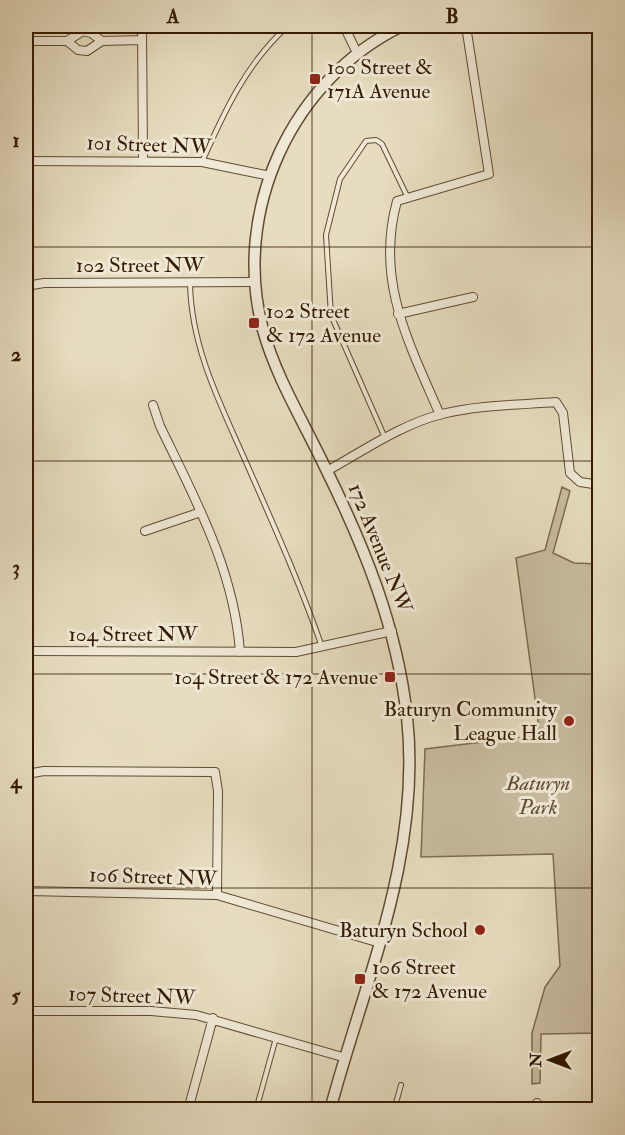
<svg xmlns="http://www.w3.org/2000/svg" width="625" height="1135" viewBox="0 0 625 1135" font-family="'IM FELL Double Pica',serif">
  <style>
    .green { fill: #c8bb9f; stroke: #7e6b50; stroke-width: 1.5 }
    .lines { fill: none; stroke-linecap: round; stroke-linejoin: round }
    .service-casing { stroke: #604b31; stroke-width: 6 }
    .minor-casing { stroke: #604b31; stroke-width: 10 }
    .tertiary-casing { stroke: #604b31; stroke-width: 13 }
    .service { stroke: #efe8d5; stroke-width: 4 }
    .minor { stroke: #efe8d5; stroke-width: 8 }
    .tertiary { stroke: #efe8d5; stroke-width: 10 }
    .grid { fill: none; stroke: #341b02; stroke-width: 1.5; stroke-opacity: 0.55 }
    .poi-dot { fill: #8f2418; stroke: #efe8d5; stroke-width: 2 }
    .labels { text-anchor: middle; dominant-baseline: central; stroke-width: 6; stroke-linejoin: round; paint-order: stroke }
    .poi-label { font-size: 21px; fill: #341b02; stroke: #efe8d5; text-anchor: start }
    .street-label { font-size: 21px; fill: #341b02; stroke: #efe8d5 }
    .park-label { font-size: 21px; font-style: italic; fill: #604b31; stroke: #efe8d5 }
    .neatline { fill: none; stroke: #341b02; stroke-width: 2 }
    .grid-label { font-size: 20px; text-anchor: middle; font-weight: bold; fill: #341b02 }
  </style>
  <rect width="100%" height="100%" fill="#e6dcbf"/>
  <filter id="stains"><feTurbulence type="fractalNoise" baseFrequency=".00333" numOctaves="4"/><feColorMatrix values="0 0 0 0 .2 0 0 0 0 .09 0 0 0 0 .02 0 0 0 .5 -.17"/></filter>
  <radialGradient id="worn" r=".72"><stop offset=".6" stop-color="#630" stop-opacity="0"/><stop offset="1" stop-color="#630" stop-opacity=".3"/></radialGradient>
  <path class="green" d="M562,487L570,491L553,553L574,563L599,564V1033L541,1034L540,1083L532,1084V1033L545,987L560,966L553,854L421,857L425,749L540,735L516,558L545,550Z"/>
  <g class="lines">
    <defs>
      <path id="service" d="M202,162C224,112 247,62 288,26
        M190,283C191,350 223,409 249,469C275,528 301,586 322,647
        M385,438L331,315L326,235L340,179L366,141L376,140L382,144L407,196
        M256,1110L276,1038
        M394,1110L401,1085"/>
      <path id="minor" d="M142,26L143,160
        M344,26L357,53
        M26,41H67L78,50L87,51L102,41L142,40
        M67,41L83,31L91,33L102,41
        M26,161L202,162L270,176
        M596,269L600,266
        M26,286L44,283L255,282
        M398,314L473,297
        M153,405L160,426C195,499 234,569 240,652
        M440,415C409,343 375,281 397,201L489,174L466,26
        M327,471C363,451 402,424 442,414C479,405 518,405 556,402L563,413L570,473L580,482L600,485
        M145,531L201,512
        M26,651L296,652L392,631
        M26,786L27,774L44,771L215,772L218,791L217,895
        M26,885V891L217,895L380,943
        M26,1023L30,1011H151L196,1015L346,1058
        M188,1110L213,1018
        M537,1110V1103"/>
      <path id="tertiary" d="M330,1110C365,980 422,854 407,717C397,626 364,546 324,465C303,421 276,377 263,330C231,211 292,79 402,26"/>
    </defs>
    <use href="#service" class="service-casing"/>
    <use href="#minor" class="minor-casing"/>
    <use href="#tertiary" class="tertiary-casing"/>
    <use href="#service" class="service"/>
    <use href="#minor" class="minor"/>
    <use href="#tertiary" class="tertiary"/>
  </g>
  <path class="grid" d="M312,26V1110M26,247H600M26,461H600M26,674H600M26,888H600"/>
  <g class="poi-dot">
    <rect x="309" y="73" width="12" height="12" rx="3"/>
    <rect x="248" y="317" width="12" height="12" rx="3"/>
    <rect x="384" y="671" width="12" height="12" rx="3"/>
    <circle cx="569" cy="721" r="6"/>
    <circle cx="480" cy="930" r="6"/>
    <rect x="354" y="973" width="12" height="12" rx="3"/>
  </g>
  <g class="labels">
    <g class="poi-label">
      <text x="327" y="67">100 Street &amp;<tspan x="327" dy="24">171A Avenue</tspan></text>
      <text x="266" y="311">102 Street<tspan x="266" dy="24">&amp; 172 Avenue</tspan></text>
      <text x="378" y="677" text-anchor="end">104 Street &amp; 172 Avenue</text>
      <text x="557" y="709" text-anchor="end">Baturyn Community<tspan x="557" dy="24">League Hall</tspan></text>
      <text x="468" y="930" text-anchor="end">Baturyn School</text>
      <text x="372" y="967">106 Street<tspan x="372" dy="24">&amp; 172 Avenue</tspan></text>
    </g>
    <g class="street-label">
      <text transform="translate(149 145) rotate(2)">101 Street NW</text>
      <text x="140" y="265">102 Street NW</text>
      <text transform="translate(380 548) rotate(68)">172 Avenue NW</text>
      <text x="133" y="634">104 Street NW</text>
      <text transform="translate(153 877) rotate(2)">106 Street NW</text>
      <text transform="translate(132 996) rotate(2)">107 Street NW</text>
    </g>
    <g class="park-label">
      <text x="538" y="783">Baturyn<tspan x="538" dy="24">Park</tspan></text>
    </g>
  </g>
  <rect width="625" height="1135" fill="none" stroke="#e6dcbf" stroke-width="66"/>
  <g transform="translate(550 1060) rotate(270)" stroke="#efe8d5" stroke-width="4.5" paint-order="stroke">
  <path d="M0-4.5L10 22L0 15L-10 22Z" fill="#341b02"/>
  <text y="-9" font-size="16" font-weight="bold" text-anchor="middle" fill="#341b02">N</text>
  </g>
  <rect x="33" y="33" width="559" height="1069" class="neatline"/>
  <g class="grid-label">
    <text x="173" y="23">A</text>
    <text x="452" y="23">B</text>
    <text x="16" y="147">1</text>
    <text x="16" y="361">2</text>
    <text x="16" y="574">3</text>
    <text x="16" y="788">4</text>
    <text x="16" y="1002">5</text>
  </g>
  <rect width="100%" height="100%" filter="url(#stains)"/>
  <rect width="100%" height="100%" fill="url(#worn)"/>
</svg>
